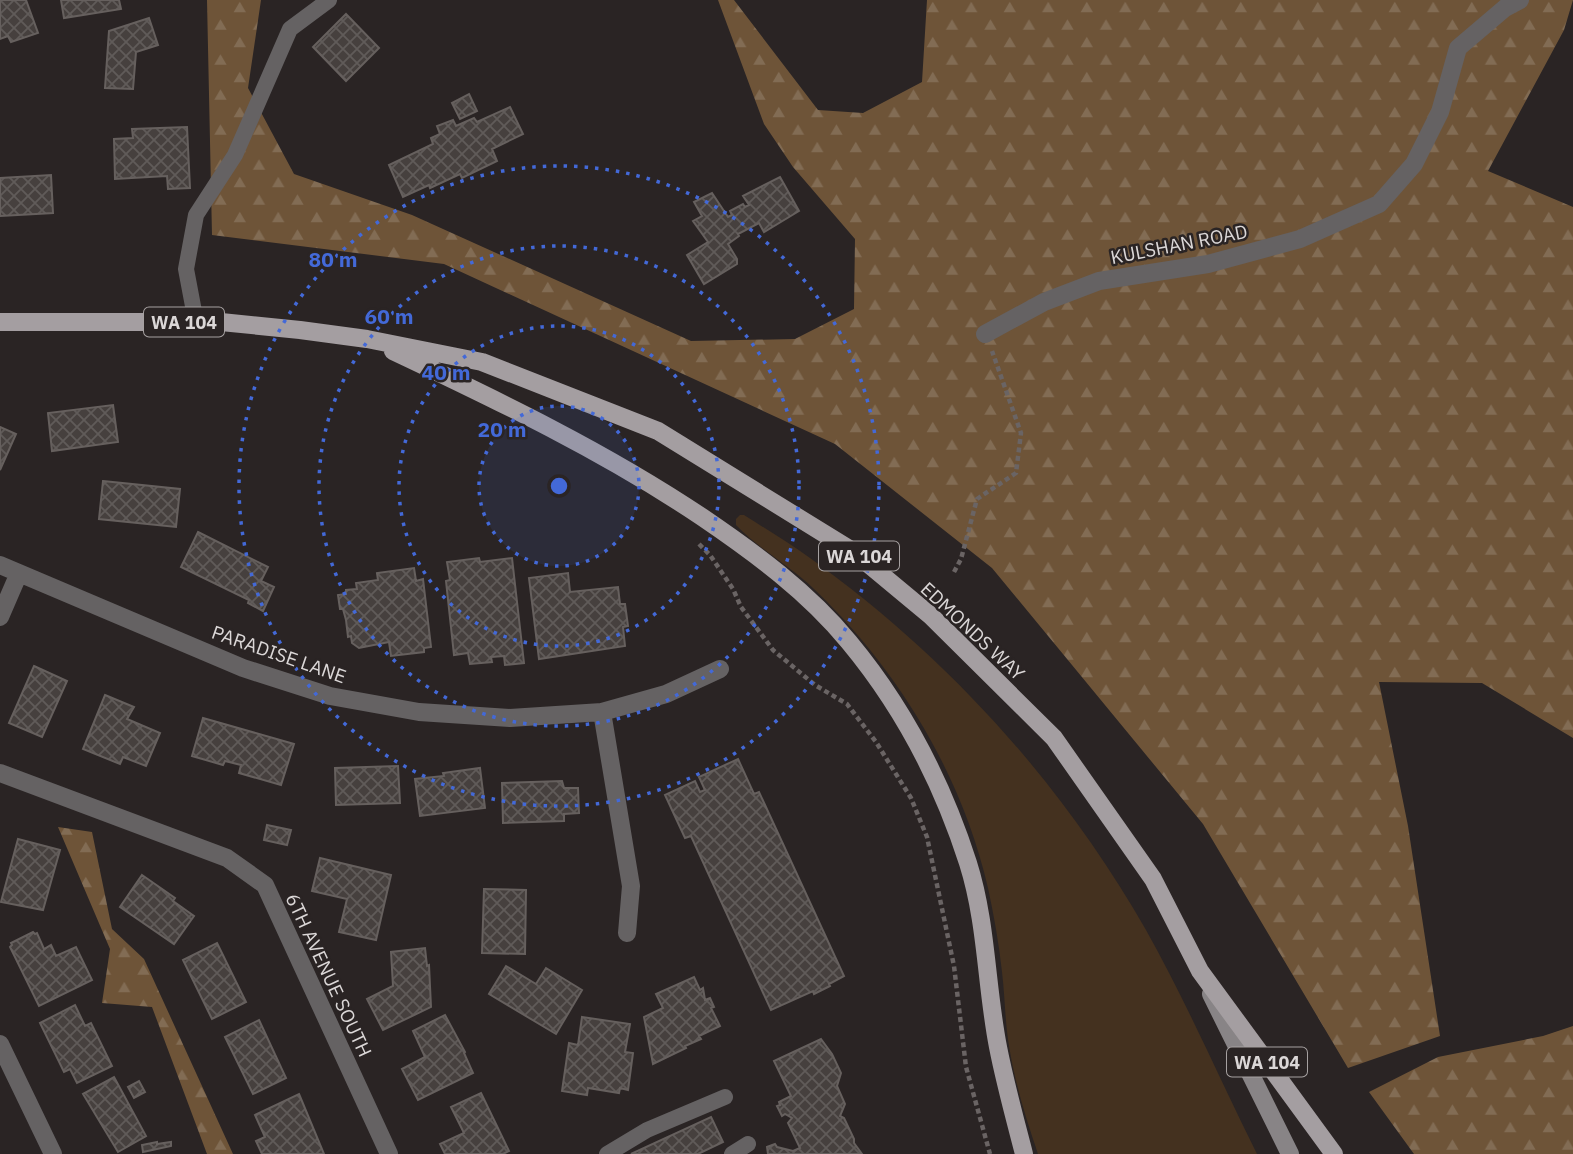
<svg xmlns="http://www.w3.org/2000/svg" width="1573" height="1154" viewBox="0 0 1573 1154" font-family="'IBM Plex Sans',sans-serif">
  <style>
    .green { fill: #44311f }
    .forest { fill: url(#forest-firs) }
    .building { fill: url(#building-cross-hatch); stroke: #66605e; stroke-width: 2 }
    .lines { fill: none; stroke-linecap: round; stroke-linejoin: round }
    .path { stroke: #6a6464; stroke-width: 4.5; stroke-dasharray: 5 3.5; stroke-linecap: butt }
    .lane { stroke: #656263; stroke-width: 16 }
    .street { stroke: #656263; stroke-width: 18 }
    .secondary { stroke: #888486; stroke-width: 18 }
    .primary { stroke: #a49ea1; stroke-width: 18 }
    .ring { fill: none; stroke: #4369d8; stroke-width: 3.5; stroke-dasharray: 3.5 7 }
    .labels { text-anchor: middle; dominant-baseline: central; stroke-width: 5; stroke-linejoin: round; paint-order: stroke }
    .shield { fill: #2a2424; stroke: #a6a1a1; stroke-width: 2 }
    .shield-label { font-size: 18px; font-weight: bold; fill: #dbd7d7 }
    .street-label { font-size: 19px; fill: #dbd7d7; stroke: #2a2424 }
    .centre { fill: #4369d8; stroke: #2a2424; stroke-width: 3.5 }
    .ring-label { font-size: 21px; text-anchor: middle; font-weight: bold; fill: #4369d8; stroke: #2a2424; stroke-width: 5; stroke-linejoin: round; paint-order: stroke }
  </style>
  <defs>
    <pattern id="forest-firs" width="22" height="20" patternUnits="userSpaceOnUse" patternTransform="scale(1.75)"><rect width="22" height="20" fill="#6e5438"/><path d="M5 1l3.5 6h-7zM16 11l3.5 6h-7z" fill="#826c54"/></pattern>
    <pattern id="building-cross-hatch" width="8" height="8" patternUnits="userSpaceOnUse" patternTransform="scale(1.75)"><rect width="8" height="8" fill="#46403e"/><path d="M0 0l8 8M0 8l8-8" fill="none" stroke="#605b59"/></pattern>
  </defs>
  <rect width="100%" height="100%" fill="#2a2424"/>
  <path class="green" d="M740,515H744C766,529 789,543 810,558C948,657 1062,783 1146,930C1187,1003 1220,1080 1257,1154H1038C1026,1119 1015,1083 1009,1046C1005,1022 1005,997 1002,972C999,944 994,916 988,888C962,775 898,669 814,589C790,566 759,549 736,525V519Z"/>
  <path class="forest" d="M207,0H261L248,88L294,174L412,215L691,341L795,339L854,309L855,239L793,167L764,124L718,0H734L818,110L863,113L922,82L927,0H1573L1564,30L1488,171L1573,207V738L1482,683L1379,682L1408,826L1440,1036L1348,1068L1203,824L992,568L835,444L444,264L212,235Z
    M58,827L92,832L112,929L144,959L233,1154H207L152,1007L102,1003L110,949Z
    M1573,1026V1154H1414L1369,1092L1438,1057L1543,1036Z"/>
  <path class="building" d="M0,0H26L38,33L11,42L8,36L0,39Z
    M61,0H119L121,9L64,18Z
    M346,14L379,48L346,81L313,47Z
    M149,18L158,45L136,52L133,89L105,88L109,31Z
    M469,94L477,111L460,119L452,103Z
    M510,107L523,134L492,149L497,161L462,178L460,174L430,188L429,185L403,197L389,165L433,144L431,138L440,134L437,126L453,120L456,126L474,118L477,122Z
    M187,127L190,188L168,189L167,176L115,179L114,139L133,138L132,129Z
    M51,175L53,213L0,216V178Z
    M780,177L799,211L764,232L759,223L738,234L739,236L728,244L737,259V264L704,284L687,255L708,242L693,221L702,216L694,202L712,193L728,217L732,215L730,211L743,204L745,207L749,205L743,196Z
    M113,405L118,442L52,451L48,413Z
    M0,427L16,434L0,470Z
    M103,481L180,489L176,527L99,519Z
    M198,532L268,567L261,581L274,587L263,611L248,603L249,600L181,567Z
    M479,558L480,562L512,558L524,663L505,665L504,656L491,657L492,662L470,664L468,653L454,655L446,581L450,580L447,562Z
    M414,568L416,581L423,579L431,647L424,648V652L391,656L389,642L359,648L352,643L351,636L348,637L346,620L343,609H340L338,595L346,594V590L357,589L356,583L378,580L377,573Z
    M568,573L570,592L618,587L620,604H625L628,626L623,627L625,646L539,659L529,578Z
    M34,666L67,681L42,737L9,723Z
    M105,695L134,707L127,719L160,733L146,766L123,757L120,764L83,749Z
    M203,718L294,744L281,785L239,773L241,765L225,761L223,765L192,756Z
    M738,759L754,794L759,792L844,976L829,984L830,986L814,994L813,991L771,1010L691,836L685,838L665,795L695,781L700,792L705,790L699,777Z
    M398,766L400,803L336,805L335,768Z
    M480,768L485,808L420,816L415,779L444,776L443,773Z
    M562,781L564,788H578L579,813L564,814V821L503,823L502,783Z
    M267,825L291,830L287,845L264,840Z
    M18,839L60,850L43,910L1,902Z
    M320,858L391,875L376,940L339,932L347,899L312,891Z
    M142,875L175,898L173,901L194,916L174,944L120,907Z
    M484,889L526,890L525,954L482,953Z
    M33,932L35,934L37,933L44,949L51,945L56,956L76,947L92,980L39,1006L10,947L12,945L11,943Z
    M217,943L246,1002L212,1019L183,960Z
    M425,948L427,966L429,965L431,1007L383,1030L367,999L393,986L391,952Z
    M506,966L536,984L546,968L582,990L556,1034L489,994Z
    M694,977L700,990L703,988L705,1000L710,998L714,1007L711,1008L720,1026L699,1036L701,1039L685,1046L686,1048L653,1064L644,1017L663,1008L656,994Z
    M75,1005L85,1026L91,1023L112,1066L77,1083L70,1069L64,1072L40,1023Z
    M445,1015L465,1052L464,1053L473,1073L418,1100L402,1069L425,1057L413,1031Z
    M582,1017L630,1024L625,1052L633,1053L628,1090L620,1088L619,1093L588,1088L587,1095L562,1091L569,1043L578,1045Z
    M259,1020L286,1078L253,1094L225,1037Z
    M821,1039L832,1054L841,1073L837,1086L845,1104L840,1116L844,1118L854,1139V1143L862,1154H768L767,1147L775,1144L777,1147L793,1151L800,1148L788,1123L792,1118L785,1114L782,1116L777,1106L780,1105L779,1102L791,1096L774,1061Z
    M114,1077L146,1136L118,1152L83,1094Z
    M139,1081L145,1092L134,1098L128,1087Z
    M481,1093L509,1151L503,1154H445L440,1144L464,1133L451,1107Z
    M299,1094L324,1154H262L256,1141L265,1137L255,1115Z
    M711,1117L723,1142L698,1154H631Z
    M157,1142V1144L171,1142V1146L143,1152L142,1145Z"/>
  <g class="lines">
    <path class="path" d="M699,544L710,555L733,589L741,607L773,650L815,685L847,704L876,742L911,798L927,837L954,966L966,1067L990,1154
      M954,572L961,559L977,499L1016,473L1021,433L992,351"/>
    <path class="lane" d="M196,322L186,269L196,215L235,155L290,29L329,0
      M607,1154L647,1130L725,1097
      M732,1154L748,1144"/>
    <path class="street" d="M985,334L1044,302L1099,281L1208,264L1300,239L1379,204L1414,164L1440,112L1458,48L1505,8L1520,0
      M0,565L243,668L330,696L419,712L510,718L602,712L666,694L720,669
      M0,617L19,573
      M602,712L631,886L627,933
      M0,773L227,858L265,885L389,1154
      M0,1044L53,1154"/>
    <path class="secondary" d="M1211,994L1290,1154"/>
    <path class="primary" d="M0,322H221L300,330L367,339L482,362L658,431L854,552L931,616L1054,738L1153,879L1200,971L1334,1154
      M393,351C499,401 605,452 702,517C755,553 808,592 849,642C903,707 942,782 968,863C987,923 986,986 998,1047C1005,1083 1015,1119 1024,1154"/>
  </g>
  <circle cx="559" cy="486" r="80" fill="#4369d8" fill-opacity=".12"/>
  <g class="ring">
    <circle cx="559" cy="486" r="80"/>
    <circle cx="559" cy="486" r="160"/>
    <circle cx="559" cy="486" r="240"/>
    <circle cx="559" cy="486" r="320"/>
  </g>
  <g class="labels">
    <g class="shield">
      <rect x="144" y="307.5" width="80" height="29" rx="5"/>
      <rect x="819" y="541.5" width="80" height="29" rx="5"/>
      <rect x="1227" y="1047.5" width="80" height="29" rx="5"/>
    </g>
    <g class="shield-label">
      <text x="184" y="322">WA 104</text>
      <text x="859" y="556">WA 104</text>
      <text x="1267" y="1062">WA 104</text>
    </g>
    <g class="street-label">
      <text transform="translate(1179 244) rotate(-11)">KULSHAN ROAD</text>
      <text transform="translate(973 631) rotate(43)">EDMONDS WAY</text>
      <text transform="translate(279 654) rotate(19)">PARADISE LANE</text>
      <text transform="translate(329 975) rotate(65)">6TH AVENUE SOUTH</text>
    </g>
  </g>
  <circle cx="559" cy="486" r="10" class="centre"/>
  <g class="ring-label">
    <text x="333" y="267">80 m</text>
    <text x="389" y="324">60 m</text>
    <text x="446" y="380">40 m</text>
    <text x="502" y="437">20 m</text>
  </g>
</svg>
